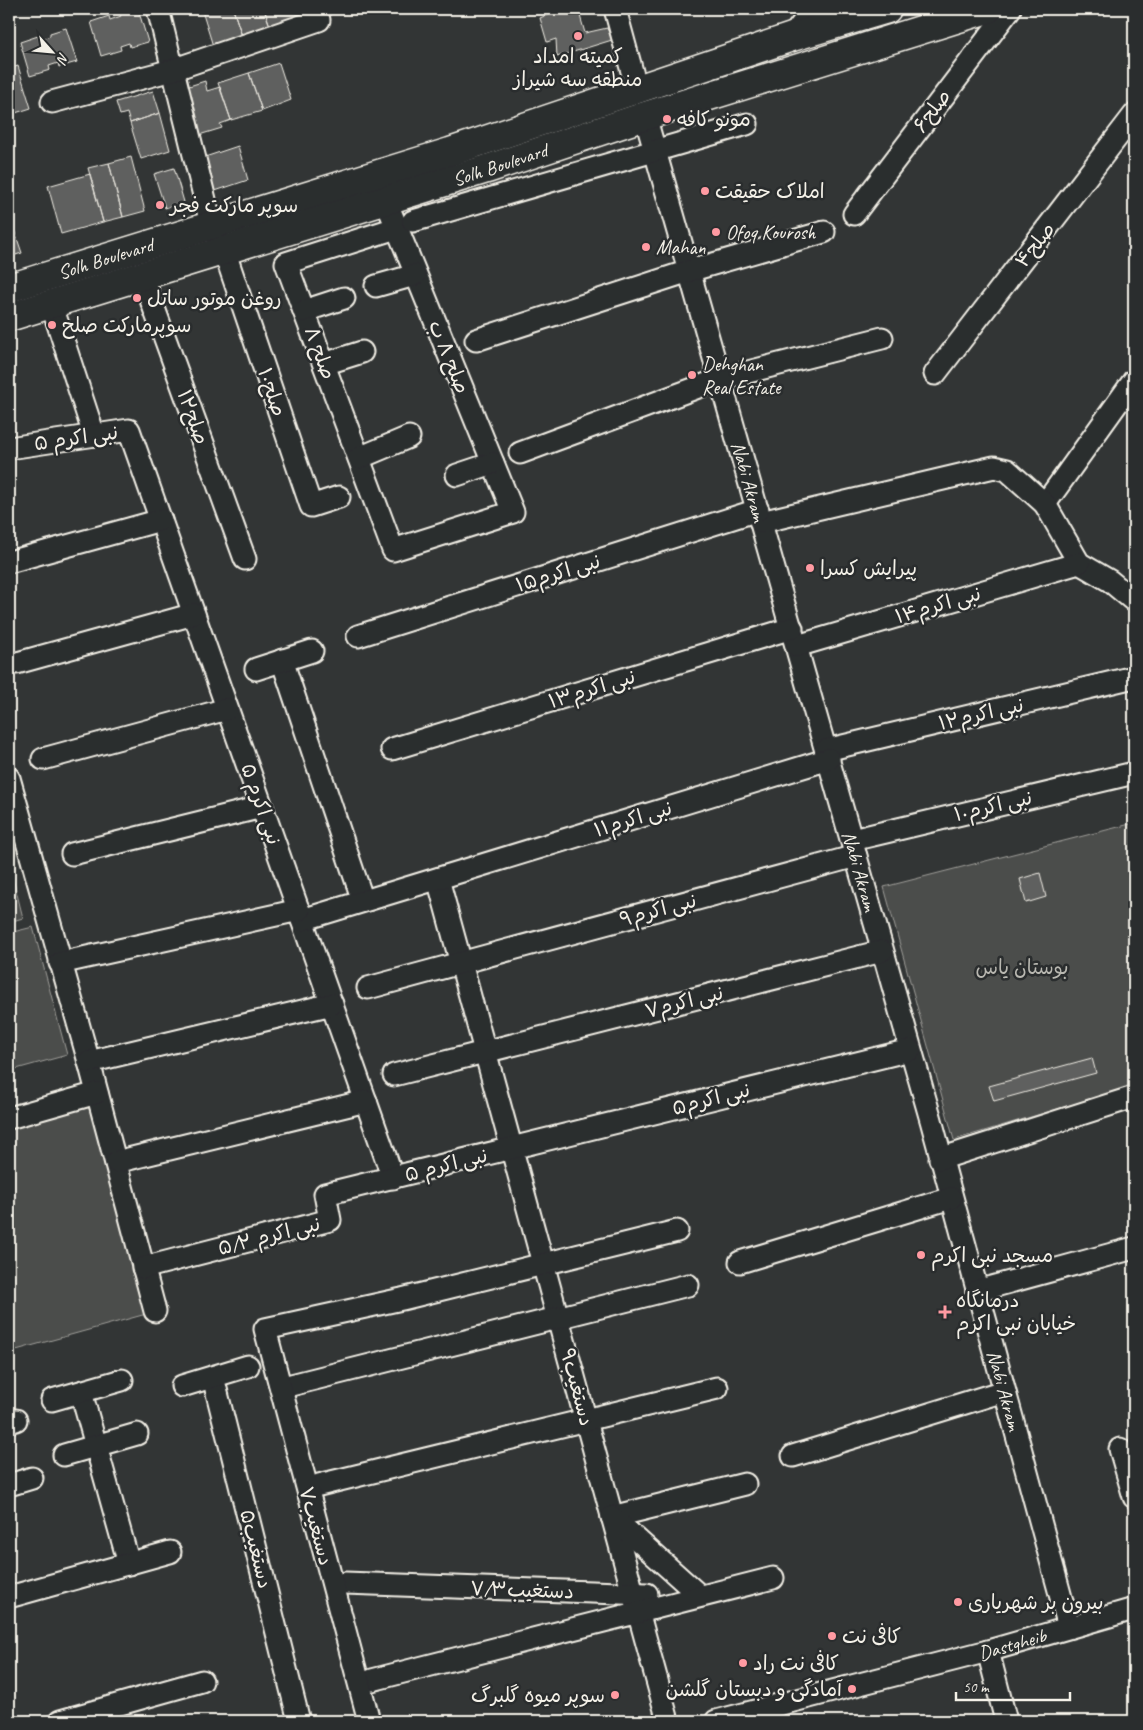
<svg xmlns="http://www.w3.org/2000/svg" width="1143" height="1730" viewBox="0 0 1143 1730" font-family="Caveat,'Playpen Sans Arabic',sans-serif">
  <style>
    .green { fill: #4b4d4c; stroke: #a09f9a }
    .building { fill: #5f605f; stroke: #f4f1e8 }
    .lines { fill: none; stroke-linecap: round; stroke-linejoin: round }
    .minor-casing { stroke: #f4f1e8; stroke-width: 25 }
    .major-casing { stroke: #f4f1e8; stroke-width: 31 }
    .minor { stroke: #2a2d2e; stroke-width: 21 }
    .major { stroke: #2a2d2e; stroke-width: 28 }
    .poi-dot { fill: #ff9aa2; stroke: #2a2d2e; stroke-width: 2 }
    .labels { text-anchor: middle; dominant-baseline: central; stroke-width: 5; stroke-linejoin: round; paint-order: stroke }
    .poi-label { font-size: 20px; fill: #f4f1e8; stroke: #2a2d2e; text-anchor: start }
    .street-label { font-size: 20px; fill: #f4f1e8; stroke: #2a2d2e }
    .park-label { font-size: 20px; fill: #b9b8b1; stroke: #2a2d2e }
  </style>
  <rect width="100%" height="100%" fill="#323535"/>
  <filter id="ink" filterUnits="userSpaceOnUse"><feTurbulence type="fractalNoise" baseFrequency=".02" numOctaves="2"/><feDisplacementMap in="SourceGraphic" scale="10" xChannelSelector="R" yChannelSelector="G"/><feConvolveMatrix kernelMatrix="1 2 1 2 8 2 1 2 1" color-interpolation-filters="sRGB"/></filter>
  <g filter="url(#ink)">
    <path class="green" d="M1134,823V1086L954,1140L884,887Z
      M9,862L23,918L9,922Z
      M33,927L67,1055L9,1071V933Z
      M93,1102L157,1311L9,1352V1125Z"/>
    <path class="building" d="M138,9L148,42L130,47L129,43L120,46L121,50L101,56L91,22L109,16L110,20L121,16L120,13Z
      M209,9H233L242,36L213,46L202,11Z
      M233,9H264L270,26L242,36Z
      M264,9H300L302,15L270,26Z
      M547,9H578L585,33L607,28L612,40L557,57L556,39L547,42L540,18L549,14Z
      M66,28L77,62L59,67L58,63L49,66L50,70L30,76L20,42L38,36L40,40L50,36V33Z
      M279,63L291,100L262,111L249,73Z
      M18,66L31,108L9,115V69Z
      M249,73L262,111L231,120L218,83Z
      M205,81L207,91L220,87L231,120L220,124L222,128L199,135L186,87Z
      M153,91L160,113L130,123L127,113L120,115L116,102Z
      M160,113L170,150L141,159L130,123Z
      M238,146L248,180L209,193L199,159Z
      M131,157L145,211L123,217L109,163Z
      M109,163L123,217L103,222L88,168Z
      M174,168L184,202L165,208L154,174Z
      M90,174L103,222L61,234L48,186Z
      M9,215L22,253L9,257Z
      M1040,873L1046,897L1026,903L1020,879Z
      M1092,1058L1096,1073L994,1101L989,1086Z"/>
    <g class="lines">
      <defs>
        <g id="minor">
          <path d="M158,9L211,224L224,250L311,506L339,497"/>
          <path d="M615,9L637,90"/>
          <path d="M792,37L813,9"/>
          <path d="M52,102L172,70L319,20L315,9"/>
          <path id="s1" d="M645,116L931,1120L1069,1627"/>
          <path d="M386,201L513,512L393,550L286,263L396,228"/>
          <path d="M854,214L1010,9"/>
          <path d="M413,221L747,124"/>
          <path d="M142,275L245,559"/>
          <path d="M376,286L415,275"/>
          <path d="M51,303L94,435"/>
          <path d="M304,311L344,298"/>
          <path d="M476,340L689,271L824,232"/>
          <path d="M324,364L362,352"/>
          <path d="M935,374L1134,115"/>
          <path d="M9,448L129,430L393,1178"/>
          <path d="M520,453L720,379L882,338"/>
          <path d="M359,458L409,437"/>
          <path d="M457,475L493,463"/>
          <path d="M1045,504L1134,380"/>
          <path d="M761,522L994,467L1007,470L1045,504L1079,563L1110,581L1134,601"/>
          <path d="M9,562L161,520"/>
          <path d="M358,636L758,510"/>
          <path d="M797,646L1079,563"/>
          <path d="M282,660L363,901"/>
          <path d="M17,663L194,614"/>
          <path d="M256,669L312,651"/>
          <path d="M392,749L792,628"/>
          <path d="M826,750L1134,677"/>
          <path d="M43,759L227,709"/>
          <path d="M9,778L89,1062L155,1311"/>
          <path d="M852,840L1134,773"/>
          <path d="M72,854L262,807"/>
          <path d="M438,879L668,1721"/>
          <path d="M302,920L829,759"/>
          <path d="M60,963L299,910"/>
          <path d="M368,988L856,856"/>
          <path d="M89,1062L332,1004"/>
          <path d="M394,1075L882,951"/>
          <path d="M9,1118L97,1093"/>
          <path d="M940,1159L1134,1097"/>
          <path d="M116,1162L366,1101"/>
          <path d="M740,1262L951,1198"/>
          <path d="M143,1268L330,1220L325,1194L910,1050"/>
          <path d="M977,1291L1134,1248"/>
          <path d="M213,1377L299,1721"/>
          <path d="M291,1385L688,1285"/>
          <path d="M182,1386L248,1366"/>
          <path d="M81,1392L129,1564"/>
          <path d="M52,1400L122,1380"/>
          <path d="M9,1422L16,1420"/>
          <path d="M1120,1449L1134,1497"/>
          <path d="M64,1455L137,1434"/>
          <path d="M793,1456L1004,1391"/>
          <path d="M9,1485L32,1478"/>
          <path d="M319,1485L717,1388"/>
          <path d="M612,1517L745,1484"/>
          <path d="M612,1517L700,1596"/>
          <path d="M345,1583L647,1594"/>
          <path d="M9,1597L170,1552"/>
          <path d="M988,1651L1006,1721"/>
          <path d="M372,1680L773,1578"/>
          <path d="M60,1721L202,1681"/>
          <path d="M369,1721L265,1329L402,1299L677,1231"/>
          <path id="s2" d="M716,1721L988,1651L1134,1609"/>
        </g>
        <g id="major">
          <path id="s3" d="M9,288L450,152L792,37L887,9"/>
          <path id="s4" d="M9,317L487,169L645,116L988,9"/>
        </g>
      </defs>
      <use href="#minor" class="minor-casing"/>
      <use href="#major" class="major-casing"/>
      <use href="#minor" class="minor"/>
      <use href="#major" class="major"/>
    </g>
  </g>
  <g class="poi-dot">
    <circle cx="578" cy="36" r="5"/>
    <circle cx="667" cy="119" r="5"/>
    <circle cx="705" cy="191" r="5"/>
    <circle cx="160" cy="205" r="5"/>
    <circle cx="716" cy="232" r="5"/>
    <circle cx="646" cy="247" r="5"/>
    <circle cx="137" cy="298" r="5"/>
    <circle cx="52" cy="325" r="5"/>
    <circle cx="692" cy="375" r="5"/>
    <circle cx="810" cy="568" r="5"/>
    <circle cx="921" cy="1255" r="5"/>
    <path d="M942.5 1304.5h5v5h5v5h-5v5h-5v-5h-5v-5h5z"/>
    <circle cx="958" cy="1602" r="5"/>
    <circle cx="832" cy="1636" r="5"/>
    <circle cx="743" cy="1663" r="5"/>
    <circle cx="852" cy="1689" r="5"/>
    <circle cx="615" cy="1695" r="5"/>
  </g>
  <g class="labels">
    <g class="poi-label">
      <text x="578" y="56" text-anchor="middle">کمیته امداد<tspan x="578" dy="23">منطقه سه شیراز</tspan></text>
      <text x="677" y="119">مونو کافه</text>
      <text x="715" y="191">املاک حقیقت</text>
      <text x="170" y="205">سوپر مارکت فجر</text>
      <text x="726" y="232">Ofoq Kourosh</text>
      <text x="656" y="247">Mahan</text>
      <text x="147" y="298">روغن موتور ساتل</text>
      <text x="62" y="325">سوپرمارکت صلح</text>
      <text x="702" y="364">Dehghan<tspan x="702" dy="23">Real Estate</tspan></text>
      <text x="820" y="568">پیرایش کسرا</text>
      <text x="931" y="1255">مسجد نبی اکرم</text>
      <text x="956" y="1300">درمانگاه<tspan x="956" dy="23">خیابان نبی اکرم</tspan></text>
      <text x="968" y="1602">بیرون بر شهریاری</text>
      <text x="842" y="1636">کافی نت</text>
      <text x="753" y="1663">کافی نت راد</text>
      <text x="842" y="1689" text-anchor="end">آمادگی و دبستان گلشن</text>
      <text x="605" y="1695" text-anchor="end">سوپر میوه گلبرگ</text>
    </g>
    <g class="street-label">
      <text transform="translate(932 111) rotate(-53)">صلح۶</text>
      <text stroke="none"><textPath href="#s4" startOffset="514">Solh Boulevard</textPath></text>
      <text transform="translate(1035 245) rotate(-52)">صلح۴</text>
      <text stroke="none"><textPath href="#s3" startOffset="101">Solh Boulevard</textPath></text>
      <text transform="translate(320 353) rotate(70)">۸ صلح</text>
      <text transform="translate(449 357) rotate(68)">صلح ۸ ب</text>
      <text transform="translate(272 392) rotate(71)">صلح۱۰</text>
      <text transform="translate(193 417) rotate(70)">صلح۱۲</text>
      <text transform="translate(76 438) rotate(-8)">نبی اکرم ۵</text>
      <text stroke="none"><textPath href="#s1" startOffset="380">Nabi Akram</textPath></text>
      <text transform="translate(558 573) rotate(-17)">نبی اکرم۱۵</text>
      <text transform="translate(938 605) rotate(-16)">نبی اکرم۱۴</text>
      <text transform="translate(592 689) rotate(-17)">نبی اکرم۱۳</text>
      <text transform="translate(981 714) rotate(-13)">نبی اکرم۱۲</text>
      <text transform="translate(261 804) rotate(71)">نبی اکرم ۵</text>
      <text transform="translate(993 806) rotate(-13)">نبی اکرم۱۰</text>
      <text transform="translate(633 819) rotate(-17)">نبی اکرم۱۱</text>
      <text stroke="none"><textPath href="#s1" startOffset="785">Nabi Akram</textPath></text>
      <text transform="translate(658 910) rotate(-15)">نبی اکرم۹</text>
      <text transform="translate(684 1002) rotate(-14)">نبی اکرم۷</text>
      <text transform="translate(711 1099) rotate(-14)">نبی اکرم۵</text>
      <text transform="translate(446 1165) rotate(-14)">نبی اکرم ۵</text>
      <text transform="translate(269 1236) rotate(-14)">نبی اکرم ۵/۲</text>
      <text transform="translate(577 1387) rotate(75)">دستغیب۹</text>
      <text stroke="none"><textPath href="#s1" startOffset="1324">Nabi Akram</textPath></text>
      <text transform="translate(316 1526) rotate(75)">دستغیب۷</text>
      <text transform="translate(256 1549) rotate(76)">دستغیب۵</text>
      <text transform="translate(522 1590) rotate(2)">دستغیب۷/۳</text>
      <text stroke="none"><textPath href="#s2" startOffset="306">Dastgheib</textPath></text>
    </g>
    <g class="park-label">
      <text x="1022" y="967">بوستان یاس</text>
    </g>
  </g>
  <rect width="1143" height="1730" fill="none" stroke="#2a2d2e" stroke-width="30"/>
  <rect x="15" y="15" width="1113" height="1700" fill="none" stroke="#f4f1e8" stroke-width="2" filter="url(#ink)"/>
  <g transform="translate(52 52) rotate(117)" stroke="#2a2d2e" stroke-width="4" paint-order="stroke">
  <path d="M0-4L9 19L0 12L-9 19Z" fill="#f4f1e8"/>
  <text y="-8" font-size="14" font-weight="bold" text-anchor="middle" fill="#f4f1e8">N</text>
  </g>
  <path d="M956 1692v8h114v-8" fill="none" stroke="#f4f1e8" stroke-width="2.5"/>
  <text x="963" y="1692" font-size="15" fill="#f4f1e8" stroke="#2a2d2e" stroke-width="4" paint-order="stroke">50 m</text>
</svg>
